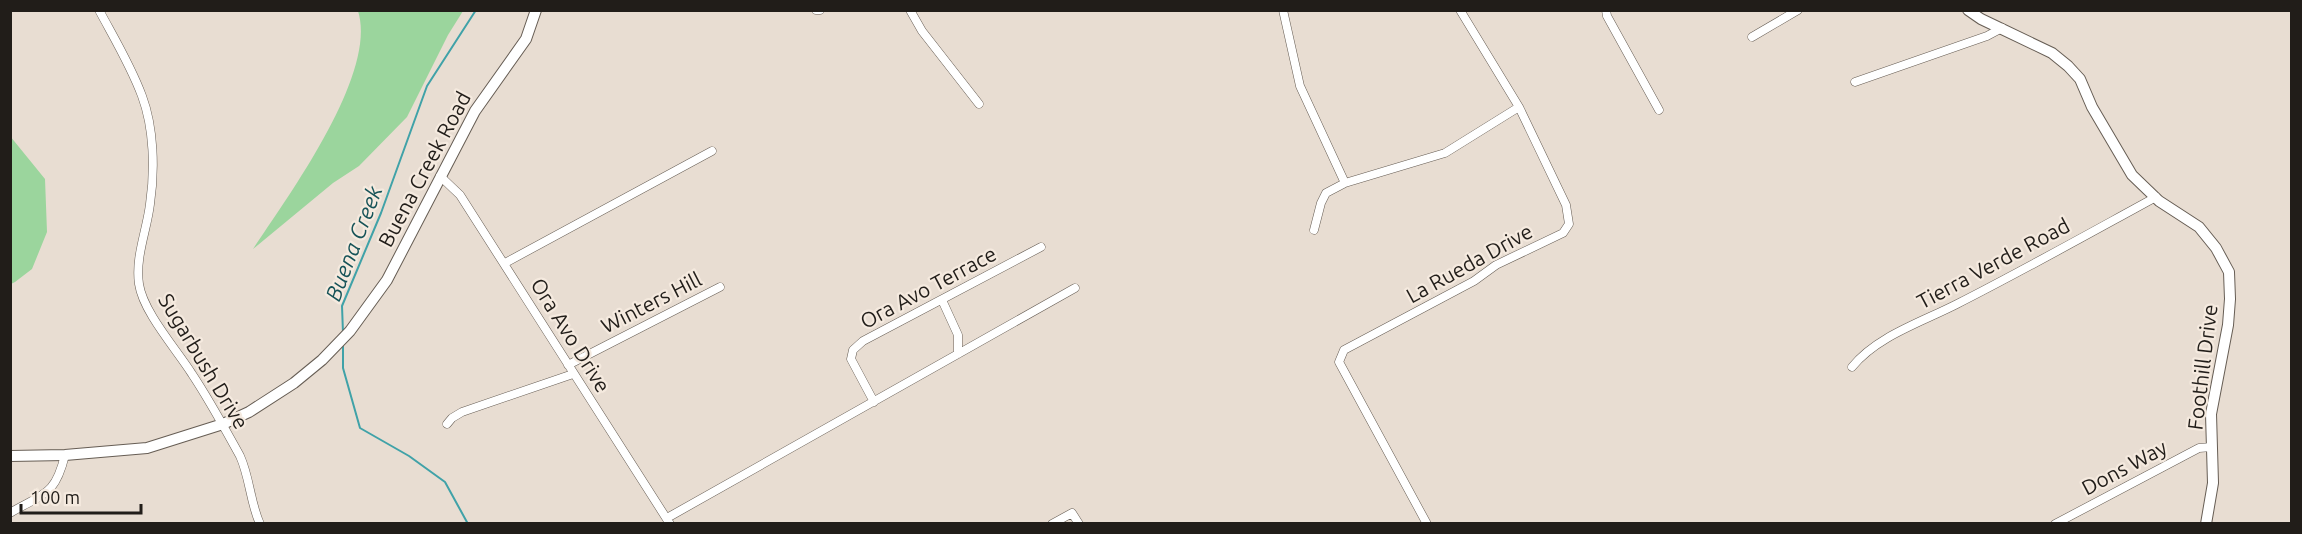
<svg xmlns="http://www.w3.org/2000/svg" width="2302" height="534" viewBox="0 0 2302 534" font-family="Ubuntu,sans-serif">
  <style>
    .green { fill: #9bd59d }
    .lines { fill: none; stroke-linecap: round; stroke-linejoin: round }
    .stream { stroke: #40a2a8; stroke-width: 2 }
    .minor-casing { stroke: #665d54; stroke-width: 9 }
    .secondary-casing { stroke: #665d54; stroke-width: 12 }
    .minor { stroke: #fff; stroke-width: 8 }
    .secondary { stroke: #fff; stroke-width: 10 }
    .labels { text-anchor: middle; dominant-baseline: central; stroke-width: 4.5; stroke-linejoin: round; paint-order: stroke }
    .street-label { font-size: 21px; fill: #211d19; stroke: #f5eadf }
    .water-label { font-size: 22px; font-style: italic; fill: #175358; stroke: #f5eadf }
  </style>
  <rect width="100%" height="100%" fill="#e8ddd2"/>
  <path class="green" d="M358,11H463L448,35L407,117L359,166L333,183L253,249C288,196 378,74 358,11Z
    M10,136L45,179L47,232L32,269L15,282L11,284Z"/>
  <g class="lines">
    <path class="stream" d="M343,333L342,306L381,213L427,86L476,10
      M343,345V368L360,428L409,456L445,482L468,524"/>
    <defs>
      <path id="minor" d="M99,10C114,38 131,66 142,96C154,128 155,170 150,204C147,230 135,257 139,284C143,312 177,350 192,374C210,401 225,429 240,456C250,478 250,502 260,524
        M816,10H820
        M910,10L922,31L979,104
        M1283,10L1300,86L1345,183L1445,153L1519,107
        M1606,10L1607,16L1659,110
        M1752,37L1798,10
        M1855,82L1987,36L2002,28
        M440,176L460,195L670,524
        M1314,230L1321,203L1326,193L1345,183
        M505,263L712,151
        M942,300L958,335V354
        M568,365L720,287
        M1852,367C1877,336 1922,322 1957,304C2024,270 2090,233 2156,197
        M874,402L851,359L853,350L863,341L1041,247
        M447,424L452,418L462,412L573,374
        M10,513C44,493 55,496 65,455
        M667,518L1075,288
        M1052,524L1072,513L1079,524
        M1427,524L1339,362L1344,350L1474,281L1496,265L1563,233L1569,224L1566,205L1519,107L1460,10
        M2055,524L2199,448L2212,447"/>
      <path id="secondary" d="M1968,10L1981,19L2052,53L2068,66L2080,79L2092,107L2132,175L2159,201L2199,227L2216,248L2229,272L2230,299L2228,325L2211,414L2213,483L2206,524
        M10,456L65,455L147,448L223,424L249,412L294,383L322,360L350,331L387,280L475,111L526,39L536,10"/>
    </defs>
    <use href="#minor" class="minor-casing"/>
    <use href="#secondary" class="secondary-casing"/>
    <use href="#minor" class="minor"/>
    <use href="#secondary" class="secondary"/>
  </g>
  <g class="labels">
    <g class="street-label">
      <text transform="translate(424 169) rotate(-62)">Buena Creek Road</text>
      <text transform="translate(1469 263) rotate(-29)">La Rueda Drive</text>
      <text transform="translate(1993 263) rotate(-28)">Tierra Verde Road</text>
      <text transform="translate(928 287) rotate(-28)">Ora Avo Terrace</text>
      <text transform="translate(651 302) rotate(-27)">Winters Hill</text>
      <text transform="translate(571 335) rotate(58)">Ora Avo Drive</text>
      <text transform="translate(204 361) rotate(59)">Sugarbush Drive</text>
      <text transform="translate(2202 367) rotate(-83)">Foothill Drive</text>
      <text transform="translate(2124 467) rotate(-28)">Dons Way</text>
    </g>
    <g class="water-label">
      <text transform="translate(353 243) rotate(-69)">Buena Creek</text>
    </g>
  </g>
  <rect width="2302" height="534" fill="none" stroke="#211d19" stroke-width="24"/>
  <path d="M21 504v9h120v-9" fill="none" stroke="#211d19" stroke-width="3"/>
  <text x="30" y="504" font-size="18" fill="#211d19" stroke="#f5eadf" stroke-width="4.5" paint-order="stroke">100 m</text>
</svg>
